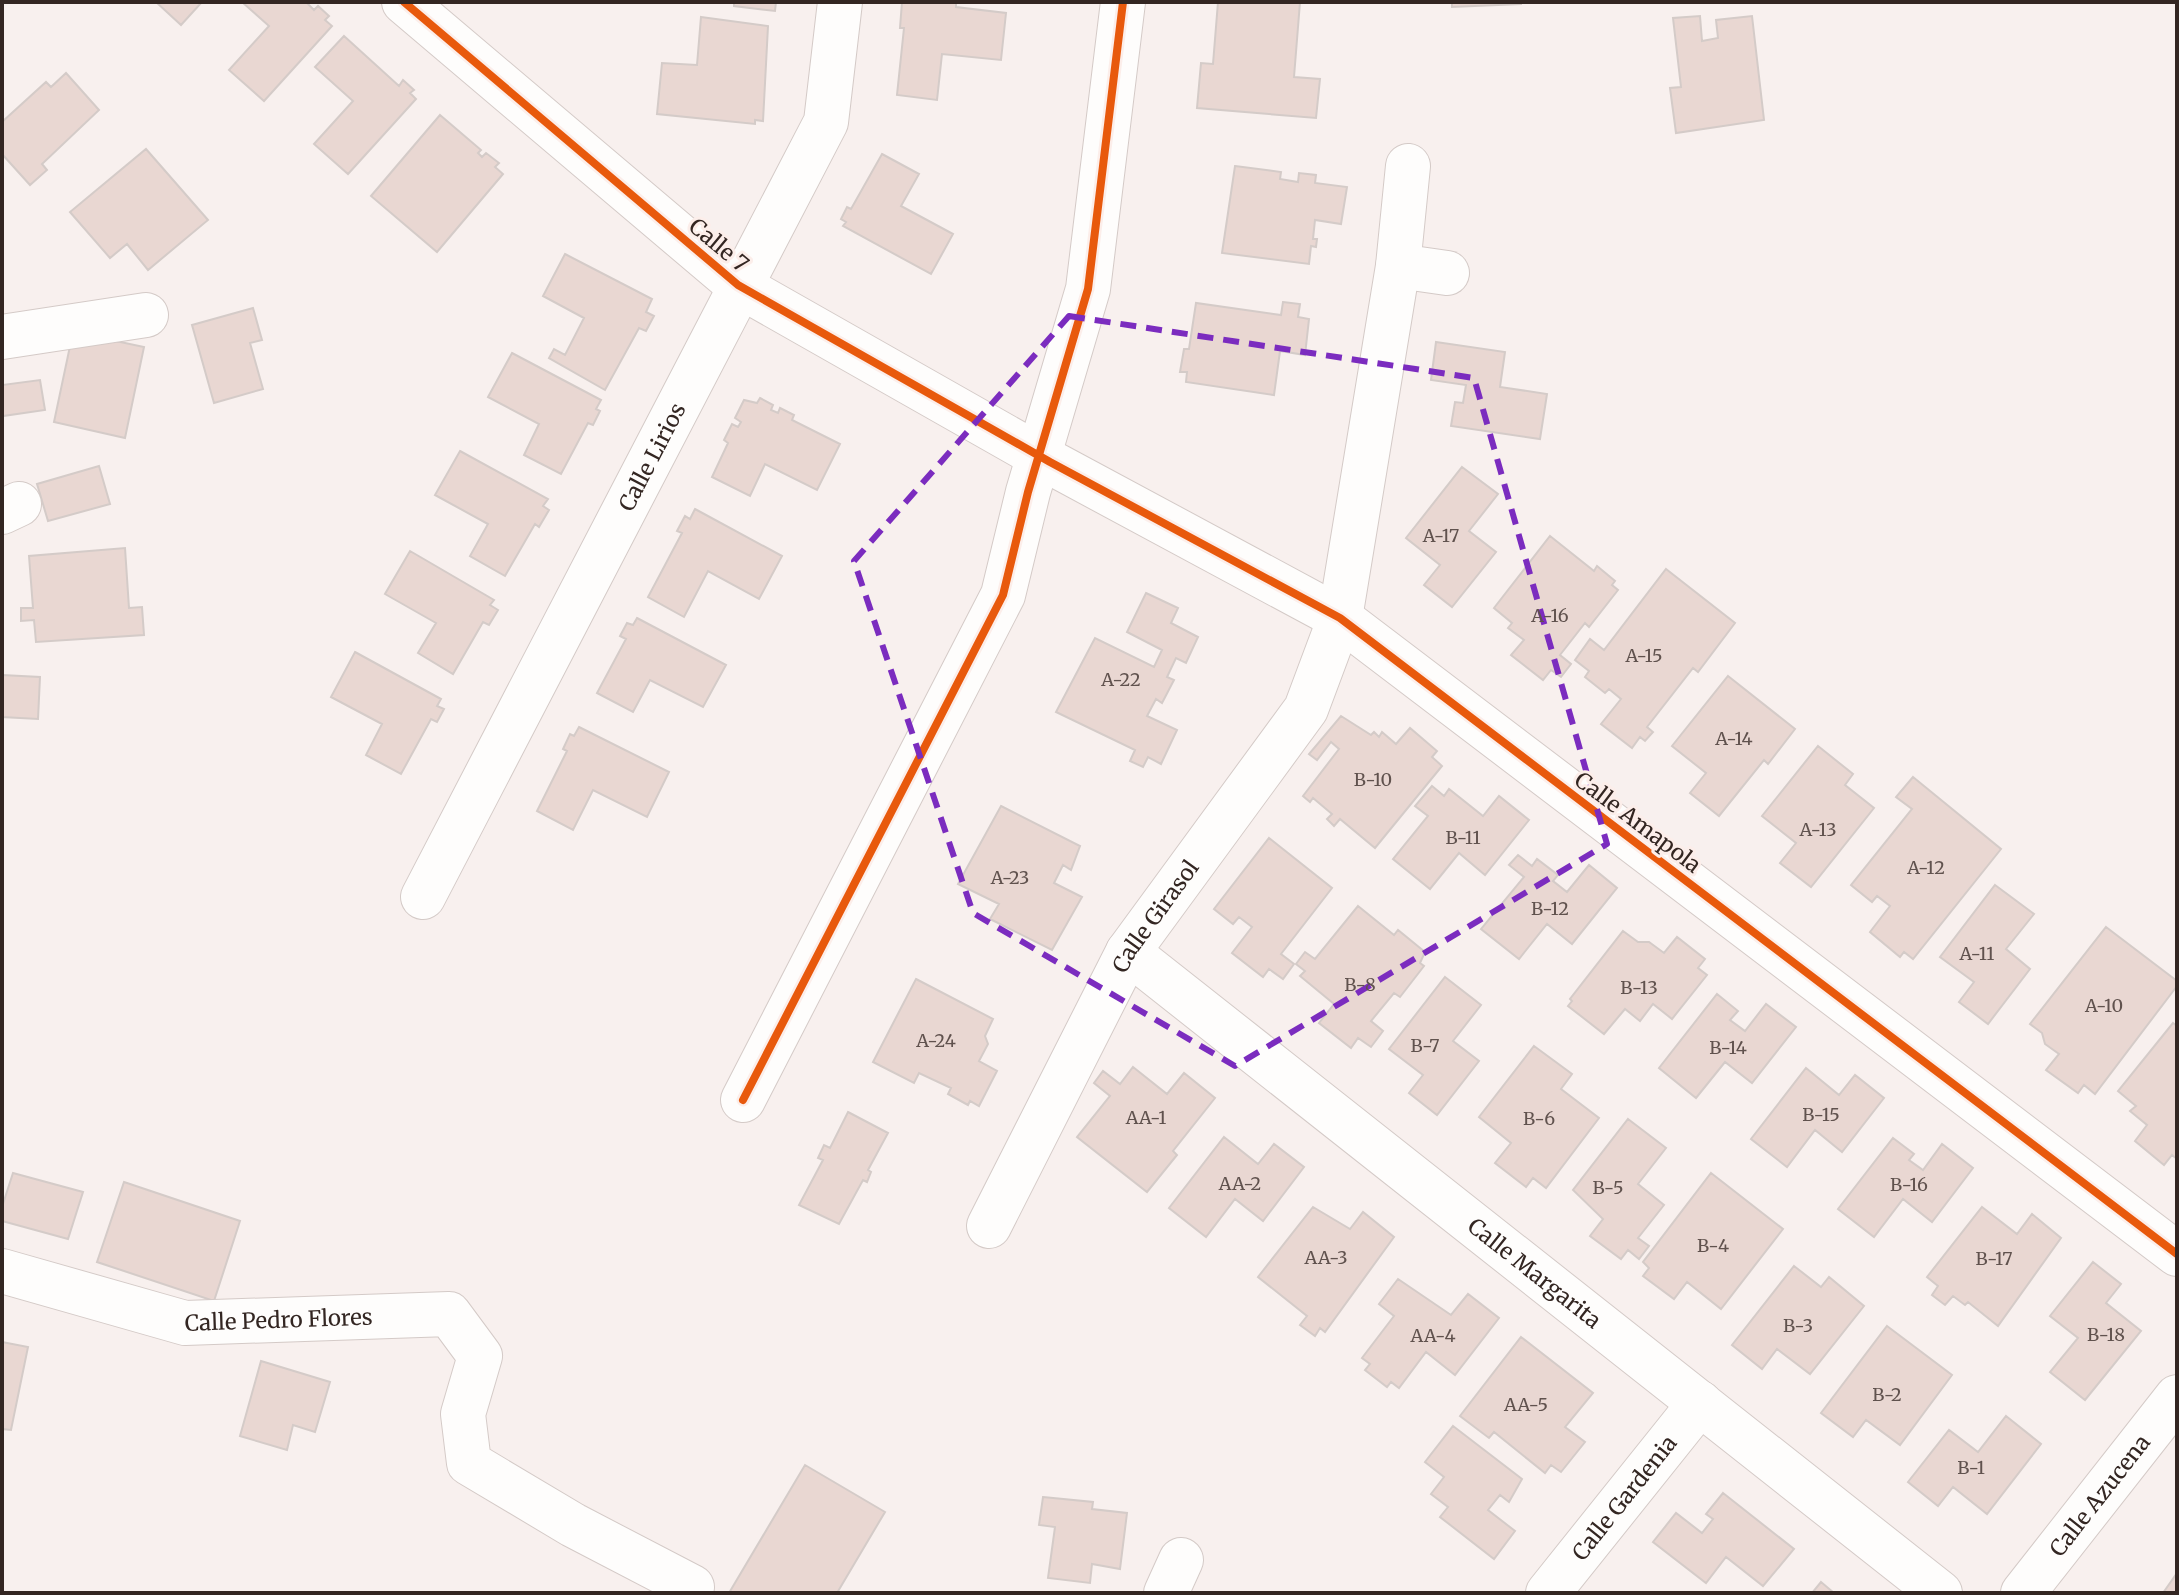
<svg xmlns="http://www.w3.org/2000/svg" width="2179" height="1595" viewBox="0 0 2179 1595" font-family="Merriweather,serif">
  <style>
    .building { fill: #e9d7d2; stroke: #d4cbc8; stroke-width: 2 }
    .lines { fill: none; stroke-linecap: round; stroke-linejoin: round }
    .minor-casing { stroke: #d4cac7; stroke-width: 46 }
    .minor { stroke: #fefdfc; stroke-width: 44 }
    .cycleway-casing { stroke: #fceeea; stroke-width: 13 }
    .cycleway { stroke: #e8590c; stroke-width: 8 }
    .marked { fill: none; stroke: #7b2cbf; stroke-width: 6; stroke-dasharray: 16 10; stroke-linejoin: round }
    .labels { text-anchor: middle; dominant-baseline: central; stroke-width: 6; stroke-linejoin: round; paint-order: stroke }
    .number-label { font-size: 18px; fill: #60524e }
    .street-label { font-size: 22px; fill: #332622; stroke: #fceeea }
  </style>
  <rect width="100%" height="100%" fill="#f8f0ee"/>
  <path class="building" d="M156,2H202L181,25Z
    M242,2H306L314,10L318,6L329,16L325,20L332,26L264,101L229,70L269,26Z
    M734,2H776L775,11L734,6Z
    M902,2H956V7L1006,13L1001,60L942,54L937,100L897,95L904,28H900Z
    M1218,2H1300L1294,77L1320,79L1316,118L1197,108L1201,63L1213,64Z
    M1452,2H1521V4L1452,7Z
    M1700,16L1702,41L1718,38L1716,20L1752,16L1764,120L1676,133L1670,88L1681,87L1673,18Z
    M701,17L768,26L763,121L755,120V124L657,114L662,63L697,65Z
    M344,36L399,86L403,80L414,90L410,93L416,99L348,174L314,144L353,101L315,67Z
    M66,73L99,110L42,164L47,170L30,185L2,154V122L46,82L51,87Z
    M440,115L481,150L478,153L482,157L486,153L499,163L495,167L503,174L437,252L371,196Z
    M146,149L208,220L148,270L127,244L110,258L70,212Z
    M882,154L919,174L901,206L953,234L931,274L843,226L846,222L841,219L847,207L851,209Z
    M1235,166L1281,172L1280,179L1298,182L1299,173L1316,175L1315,183L1347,187L1341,224L1315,220L1313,239H1317L1316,247L1311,246L1309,264L1222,253Z
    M565,254L652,299L646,312L654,316L646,331L639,328L605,390L549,358L554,349L565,355L584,318L543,296Z
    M1283,302L1300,304L1298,317L1309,319L1305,355L1280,351L1274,395L1186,382L1187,372H1180L1184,349H1189L1196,303L1281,315Z
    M253,308L262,340L250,343L263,389L214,403L192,325Z
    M73,332L144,347L125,438L54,422Z
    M1436,342L1505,352L1500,387L1547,394L1540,439L1451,426L1455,402L1463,403L1466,385L1431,380Z
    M512,353L601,400L596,409L600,411L593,425L588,423L561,474L524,455L539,424L488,397Z
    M40,380L45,410L3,416L2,385Z
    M760,398L773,405L771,410L778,413L780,408L794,415L792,420L840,444L817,490L765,464L750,496L712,477L728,443L724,440L732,424L738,427L741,422L735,418L744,400L757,403Z
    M460,451L548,499L543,506L549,510L539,527L535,524L505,576L470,556L488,524L435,495Z
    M99,466L110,504L48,521L37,484Z
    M1462,467L1498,494L1469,531L1496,552L1452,607L1424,585L1440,565L1406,538Z
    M695,509L782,556L759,599L708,571L684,617L648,597L682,533L677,531L685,516L690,519Z
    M1550,536L1594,571L1597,566L1615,581L1612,585L1618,590L1589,627L1585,623L1560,655L1571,664L1561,677L1551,670L1543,680L1511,655L1524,640L1508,628L1512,623L1494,608Z
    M125,548L129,608L142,607L144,635L36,642L34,620L21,621V608H33L29,556Z
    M410,551L494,600L490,605L498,610L489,625L483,622L453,674L418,653L436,623L385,594Z
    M1666,569L1735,623L1698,672L1693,668L1647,727L1653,732L1645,741L1640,737L1632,748L1601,724L1621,699L1609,689L1605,693L1585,677L1589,671L1575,660L1590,639L1604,650Z
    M1146,593L1178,608L1171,623L1198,637L1186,663L1176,658L1167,677L1174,680L1162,703L1156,699L1147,716L1177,730L1161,764L1148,757L1143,767L1130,761L1135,750L1056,712L1095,638L1154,667L1162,650L1127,632Z
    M637,618L726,665L703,707L650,680L633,712L597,693L626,639L620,636L627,623L633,625Z
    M355,652L441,699L437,706L444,709L437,722L431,719L401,774L366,755L382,724L331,697Z
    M2,675L40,677L38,719L2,717Z
    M1728,676L1795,729L1768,764L1764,760L1719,816L1690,793L1706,773L1672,746Z
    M1341,716L1371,735L1374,732L1379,737L1382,732L1396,744L1410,728L1437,751L1432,757L1442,766L1375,848L1340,819L1334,826L1327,819L1332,814L1313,798L1310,802L1303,796L1339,749L1331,742L1317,760L1309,754Z
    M579,727L669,772L647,817L593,790L573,830L537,811L567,751L563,749L570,734L574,736Z
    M1818,746L1853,774L1845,785L1874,808L1811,887L1780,863L1796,843L1762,816Z
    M1913,777L2001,849L1913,959L1904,952L1900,957L1870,932L1890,906L1877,896L1872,902L1851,885L1912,809L1896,797Z
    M1432,786L1444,796L1449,789L1483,816L1499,796L1529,820L1485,875L1459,853L1430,889L1393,859L1428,816L1415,806Z
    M1001,806L1080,846L1071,870L1063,865L1054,883L1082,897L1052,950L990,919L999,904L958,884Z
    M1269,838L1332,888L1281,954L1294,964L1283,979L1269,969L1263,977L1232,953L1252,927L1239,917L1233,924L1214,909Z
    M1518,855L1532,866L1537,859L1558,875L1553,881L1567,892L1589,865L1617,888L1572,944L1547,924L1519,959L1481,929L1524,877L1509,865Z
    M1995,885L2034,914L2006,949L2030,969L1988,1024L1959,1002L1974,982L1940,957Z
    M1358,906L1394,935L1398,930L1425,952L1420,963L1424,966L1400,997L1394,993L1371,1021L1383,1031L1371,1047L1358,1038L1351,1048L1319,1023L1334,1004L1300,976L1305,971L1296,964L1305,952L1315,959Z
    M2106,927L2177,981V986L2095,1094L2084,1085L2078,1093L2046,1070L2059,1054L2045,1044L2042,1033L2030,1024Z
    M1623,931L1638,942H1649L1664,953L1677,937L1705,959L1698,968L1707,975L1672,1019L1653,1004L1640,1021L1625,1009L1604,1034L1568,1006L1572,1001L1570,999Z
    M1445,977L1481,1005L1453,1041L1479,1061L1437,1115L1409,1093L1423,1075L1389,1049Z
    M916,979L993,1019L985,1036L988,1044L979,1061L997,1071L979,1106L970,1101L968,1105L948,1094L951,1088L919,1073L914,1083L873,1062Z
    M1717,994L1738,1011L1730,1020L1745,1031L1766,1004L1796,1027L1752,1083L1725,1062L1696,1098L1659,1068Z
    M2173,1023L2177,1026V1159L2172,1155L2164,1165L2135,1141L2147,1125L2130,1111L2136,1106L2118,1091Z
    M1534,1046L1572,1074L1561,1089L1599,1118L1546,1188L1533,1178L1526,1187L1495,1163L1511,1143L1479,1117Z
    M1133,1067L1167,1094L1184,1073L1215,1098L1173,1151L1177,1155L1147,1192L1077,1137L1110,1096L1094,1083L1103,1071L1120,1084Z
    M1806,1068L1839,1095L1855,1075L1884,1098L1842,1152L1815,1130L1787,1167L1751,1139Z
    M848,1112L888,1133L868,1170L871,1172L867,1182L863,1180L839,1224L799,1205L823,1160L818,1158L824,1145L830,1148Z
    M1628,1119L1666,1148L1638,1184L1664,1205L1638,1238L1649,1246L1639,1259L1628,1250L1621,1259L1590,1236L1603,1219L1573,1190Z
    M1224,1137L1258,1164L1274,1144L1304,1167L1263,1221L1235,1199L1206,1237L1169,1208Z
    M1893,1138L1914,1154L1909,1160L1923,1170L1942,1144L1973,1168L1932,1222L1903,1199L1874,1237L1838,1209Z
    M13,1173L83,1192L68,1239L2,1221V1207Z
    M1711,1173L1783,1229L1721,1309L1687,1282L1674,1299L1643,1276L1649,1268L1643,1262Z
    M124,1182L240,1221L214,1301L97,1262Z
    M1313,1207L1350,1229L1363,1212L1394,1237L1325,1332L1320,1328L1315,1336L1300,1325L1307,1316L1258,1277Z
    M1982,1207L2017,1234L2032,1214L2061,1238L1998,1326L1968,1302L1965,1305L1953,1296L1945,1305L1932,1295L1938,1286L1927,1277Z
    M2093,1262L2121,1284L2106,1303L2141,1331L2085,1400L2050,1372L2078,1338L2050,1316Z
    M1794,1266L1821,1287L1829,1277L1864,1306L1810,1374L1777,1349L1762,1369L1732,1345Z
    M1398,1279L1451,1315L1468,1294L1499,1318L1455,1375L1426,1352L1399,1388L1391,1382L1387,1387L1365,1370L1370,1364L1362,1358L1394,1316L1379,1304Z
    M1887,1326L1952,1375L1900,1445L1866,1420L1853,1437L1821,1413Z
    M1521,1337L1593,1393L1565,1427L1585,1442L1561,1472L1551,1465L1545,1473L1494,1432L1489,1438L1460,1416Z
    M2,1342L28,1347L11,1430L2,1429Z
    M261,1361L330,1382L315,1432L293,1425L287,1450L240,1436Z
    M2006,1416L2041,1444L1987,1514L1953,1487L1938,1506L1908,1482L1949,1430L1978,1452Z
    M1453,1426L1522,1479L1509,1502L1500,1495L1488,1510L1515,1531L1494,1559L1440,1517L1448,1507L1431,1494L1444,1477L1425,1462Z
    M805,1465L885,1512L837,1593H729Z
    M1723,1493L1794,1549L1763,1586L1726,1557L1706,1583L1653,1542L1676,1513L1702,1533L1713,1519L1706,1514Z
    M1043,1497L1093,1502L1092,1509L1127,1513L1120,1569L1092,1564L1090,1583L1048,1578L1055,1527L1039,1525Z
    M2177,1573V1593H2163Z
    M1821,1582L1834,1593H1812Z"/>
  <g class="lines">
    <defs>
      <g id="minor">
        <path d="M404,2L738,285L1050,462L1340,618L2177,1254"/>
        <path d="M1398,266L1447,273"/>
        <path d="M2,337L146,315"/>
        <path d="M2,512L19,504"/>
        <path id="s1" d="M423,897L826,122L840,2"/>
        <path id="s2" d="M1128,952L1940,1593"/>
        <path d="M743,1100L1003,595L1028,492L1088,289L1123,2"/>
        <path id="s3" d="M989,1226L1128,952L1306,709L1340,618L1398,266L1408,166"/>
        <path id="s4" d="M2,1271L185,1323L449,1314L480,1356L463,1414L469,1463L573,1525L692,1587"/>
        <path d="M1166,1593L1181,1560"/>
        <path id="s5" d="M1548,1593L1700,1403"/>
        <path id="s6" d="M2023,1593L2177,1397"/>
      </g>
    </defs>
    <use href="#minor" class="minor-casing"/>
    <use href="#minor" class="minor"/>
    <defs>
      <path id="cycleway" d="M404,2L738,285L1050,462L1340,618L2177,1254
        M743,1100L1003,595L1028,492L1088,289L1123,2"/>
    </defs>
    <use href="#cycleway" class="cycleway-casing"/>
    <use href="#cycleway" class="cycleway"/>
  </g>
  <path class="marked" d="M1069,316L1474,378L1607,844L1235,1066L973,913L854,561Z"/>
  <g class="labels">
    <g class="number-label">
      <text x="1441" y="535">A-17</text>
      <text x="1550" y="615">A-16</text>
      <text x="1644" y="655">A-15</text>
      <text x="1121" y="679">A-22</text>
      <text x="1734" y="738">A-14</text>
      <text x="1373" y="779">B-10</text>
      <text x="1818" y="829">A-13</text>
      <text x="1463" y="837">B-11</text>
      <text x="1926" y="867">A-12</text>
      <text x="1010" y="877">A-23</text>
      <text x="1550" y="908">B-12</text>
      <text x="1977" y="953">A-11</text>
      <text x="1360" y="984">B-8</text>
      <text x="1639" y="987">B-13</text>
      <text x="2104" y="1005">A-10</text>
      <text x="936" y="1040">A-24</text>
      <text x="1425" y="1045">B-7</text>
      <text x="1728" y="1047">B-14</text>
      <text x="1821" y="1114">B-15</text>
      <text x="1146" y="1117">AA-1</text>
      <text x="1539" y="1118">B-6</text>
      <text x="1240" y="1183">AA-2</text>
      <text x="1909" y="1184">B-16</text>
      <text x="1608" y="1187">B-5</text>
      <text x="1713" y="1245">B-4</text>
      <text x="1326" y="1257">AA-3</text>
      <text x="1994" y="1258">B-17</text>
      <text x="1798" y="1325">B-3</text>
      <text x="2106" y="1334">B-18</text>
      <text x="1433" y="1335">AA-4</text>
      <text x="1887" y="1394">B-2</text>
      <text x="1526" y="1404">AA-5</text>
      <text x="1971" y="1467">B-1</text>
    </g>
    <g class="street-label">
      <text transform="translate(719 245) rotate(40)">Calle 7</text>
      <text stroke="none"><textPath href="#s1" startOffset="496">Calle Lirios</textPath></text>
      <text transform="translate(1638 822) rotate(37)">Calle Amapola</text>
      <text stroke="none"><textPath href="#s3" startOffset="352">Calle Girasol</textPath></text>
      <text stroke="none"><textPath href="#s2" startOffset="518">Calle Margarita</textPath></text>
      <text stroke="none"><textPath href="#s4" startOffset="284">Calle Pedro Flores</textPath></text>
      <text stroke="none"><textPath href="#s6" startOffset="124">Calle Azucena</textPath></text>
      <text stroke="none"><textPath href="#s5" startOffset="122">Calle Gardenia</textPath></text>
    </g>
  </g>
  <rect width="2179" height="1595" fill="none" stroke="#332622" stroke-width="8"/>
</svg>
